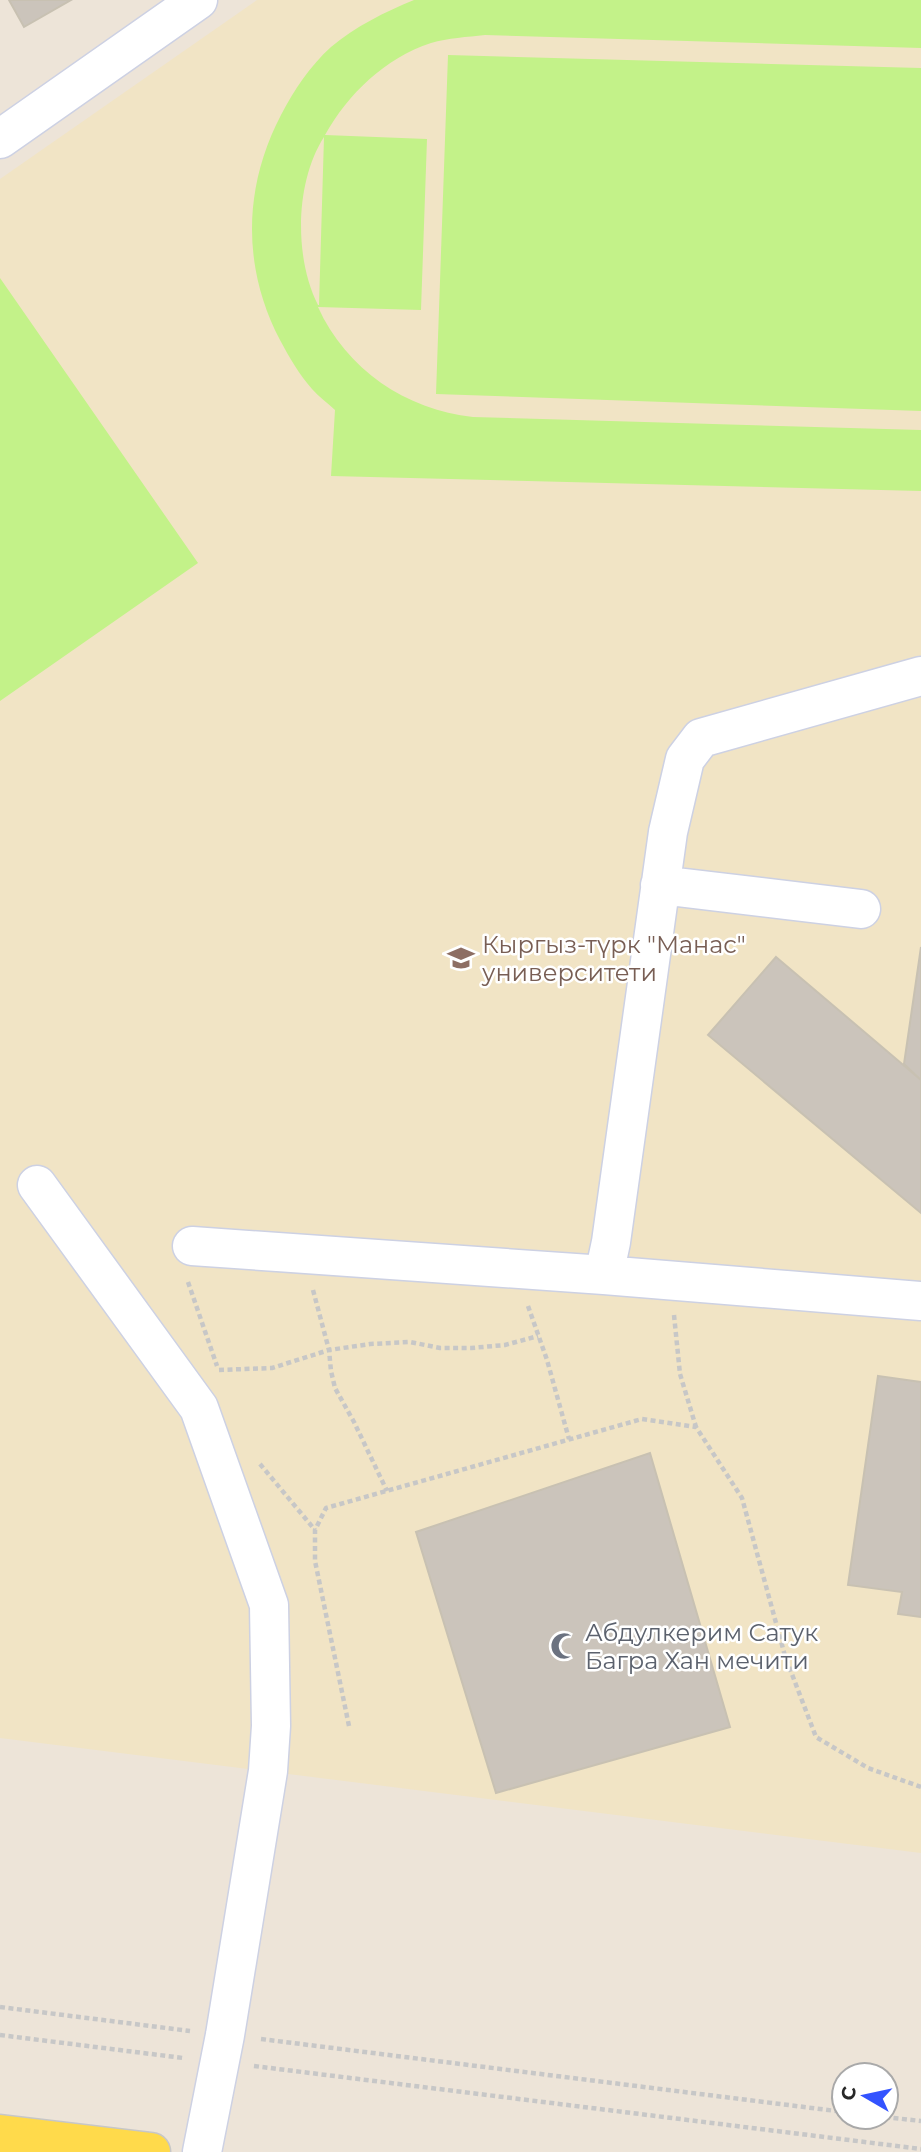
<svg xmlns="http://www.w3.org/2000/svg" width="921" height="2152" viewBox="0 0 921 2152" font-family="Montserrat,sans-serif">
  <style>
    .education { fill: #f1e4c5 }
    .pitch { fill: #c3f289; fill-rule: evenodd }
    .building { fill: #cbc4bb; stroke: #c8c1b2; stroke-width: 2 }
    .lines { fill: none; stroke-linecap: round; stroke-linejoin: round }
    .minor-casing { stroke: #cdd1e3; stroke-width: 41 }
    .major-casing { stroke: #c7c7c7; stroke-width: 41 }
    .path { stroke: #c7c7c7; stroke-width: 4.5; stroke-dasharray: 5 3.5; stroke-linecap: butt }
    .minor { stroke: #fff; stroke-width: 38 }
    .major { stroke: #ffda4b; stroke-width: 38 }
    .labels { text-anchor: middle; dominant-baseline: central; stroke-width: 5; stroke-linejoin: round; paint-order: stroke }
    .education-label { font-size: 24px; fill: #785e54; stroke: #fff; text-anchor: start }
    .worship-label { font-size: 24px; fill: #5b616d; stroke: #fff; text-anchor: start }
  </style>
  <rect width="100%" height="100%" fill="#ede4d8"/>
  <path class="education" d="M257,0H921V1853L0,1738V179Z"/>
  <path class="pitch" d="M414,0H921V48L485,35C467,37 448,38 431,43C385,58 348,94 325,135L427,139L421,310L318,307C346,369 406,410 473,417L921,430V491L331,476L335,410C328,403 319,397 312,389C299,374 289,357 280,340C242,267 243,188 281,115C294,90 310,66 331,47C356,26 385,12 414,0ZM324,137L319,305H318C294,258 295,182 324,137Z
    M448,55L921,68V411L436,394Z
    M0,278L198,563L0,701Z"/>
  <path class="building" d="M9,0H71L24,27Z
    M921,947V1080L904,1064Z
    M776,957L921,1080V1213L708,1035Z
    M878,1376L921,1382V1617L898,1614L902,1592L848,1585Z
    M650,1453L730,1727L496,1793L416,1532Z"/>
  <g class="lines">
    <defs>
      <path id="minor" d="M0,139L198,0
        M660,885L861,909
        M37,1185L199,1408L269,1605L271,1726L268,1771L225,2035L202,2152
        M192,1246L604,1275L921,1301
        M604,1275L611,1242L668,832L685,759L701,738L921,676"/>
      <path id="major" d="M0,2134L151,2152"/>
    </defs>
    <use href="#minor" class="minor-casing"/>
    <use href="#major" class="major-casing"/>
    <path class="path" d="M188,1282L217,1366
      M313,1290L329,1350L331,1371L335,1388L354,1422L387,1491
      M528,1306L547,1360L569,1439
      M674,1315L680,1374L696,1427
      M219,1370L272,1368L329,1350L370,1344L410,1342L440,1348H471L505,1345L538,1336
      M260,1464L315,1530
      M349,1726L315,1561V1530L326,1508L642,1419L696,1427L742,1498L785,1656L816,1737L868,1768L921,1787
      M0,2007L190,2031
      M0,2035L183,2058
      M261,2039L844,2112
      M254,2066L921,2149
      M885,2117L921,2121"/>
    <use href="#minor" class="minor"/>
    <use href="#major" class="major"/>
  </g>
  <defs>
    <symbol id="university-bare" viewBox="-9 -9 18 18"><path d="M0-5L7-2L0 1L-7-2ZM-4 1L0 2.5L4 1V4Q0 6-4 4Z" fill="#8d6e63" stroke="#fff" stroke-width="2.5" paint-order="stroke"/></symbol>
    <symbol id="mosque-bare" viewBox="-9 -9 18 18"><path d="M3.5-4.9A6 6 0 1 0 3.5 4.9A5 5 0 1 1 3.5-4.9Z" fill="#6b7280" stroke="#fff" stroke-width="2.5" paint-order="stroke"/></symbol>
  </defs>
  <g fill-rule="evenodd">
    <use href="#university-bare" x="442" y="939" width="38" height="38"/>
    <use href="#mosque-bare" x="545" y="1627" width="38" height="38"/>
  </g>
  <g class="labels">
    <g class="education-label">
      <text x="482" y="944">Кыргыз-түрк "Манас"<tspan x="482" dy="28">университети</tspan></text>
    </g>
    <g class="worship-label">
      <text x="585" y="1632">Абдулкерим Сатук<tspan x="585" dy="28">Багра Хан мечити</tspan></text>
    </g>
  </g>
  <g transform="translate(865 2096) rotate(279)"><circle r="33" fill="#ffffff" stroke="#a9a9a9" stroke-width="2"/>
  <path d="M0-5L12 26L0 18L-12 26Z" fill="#3353ff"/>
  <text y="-10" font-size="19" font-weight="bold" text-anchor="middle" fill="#282828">С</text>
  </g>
</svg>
